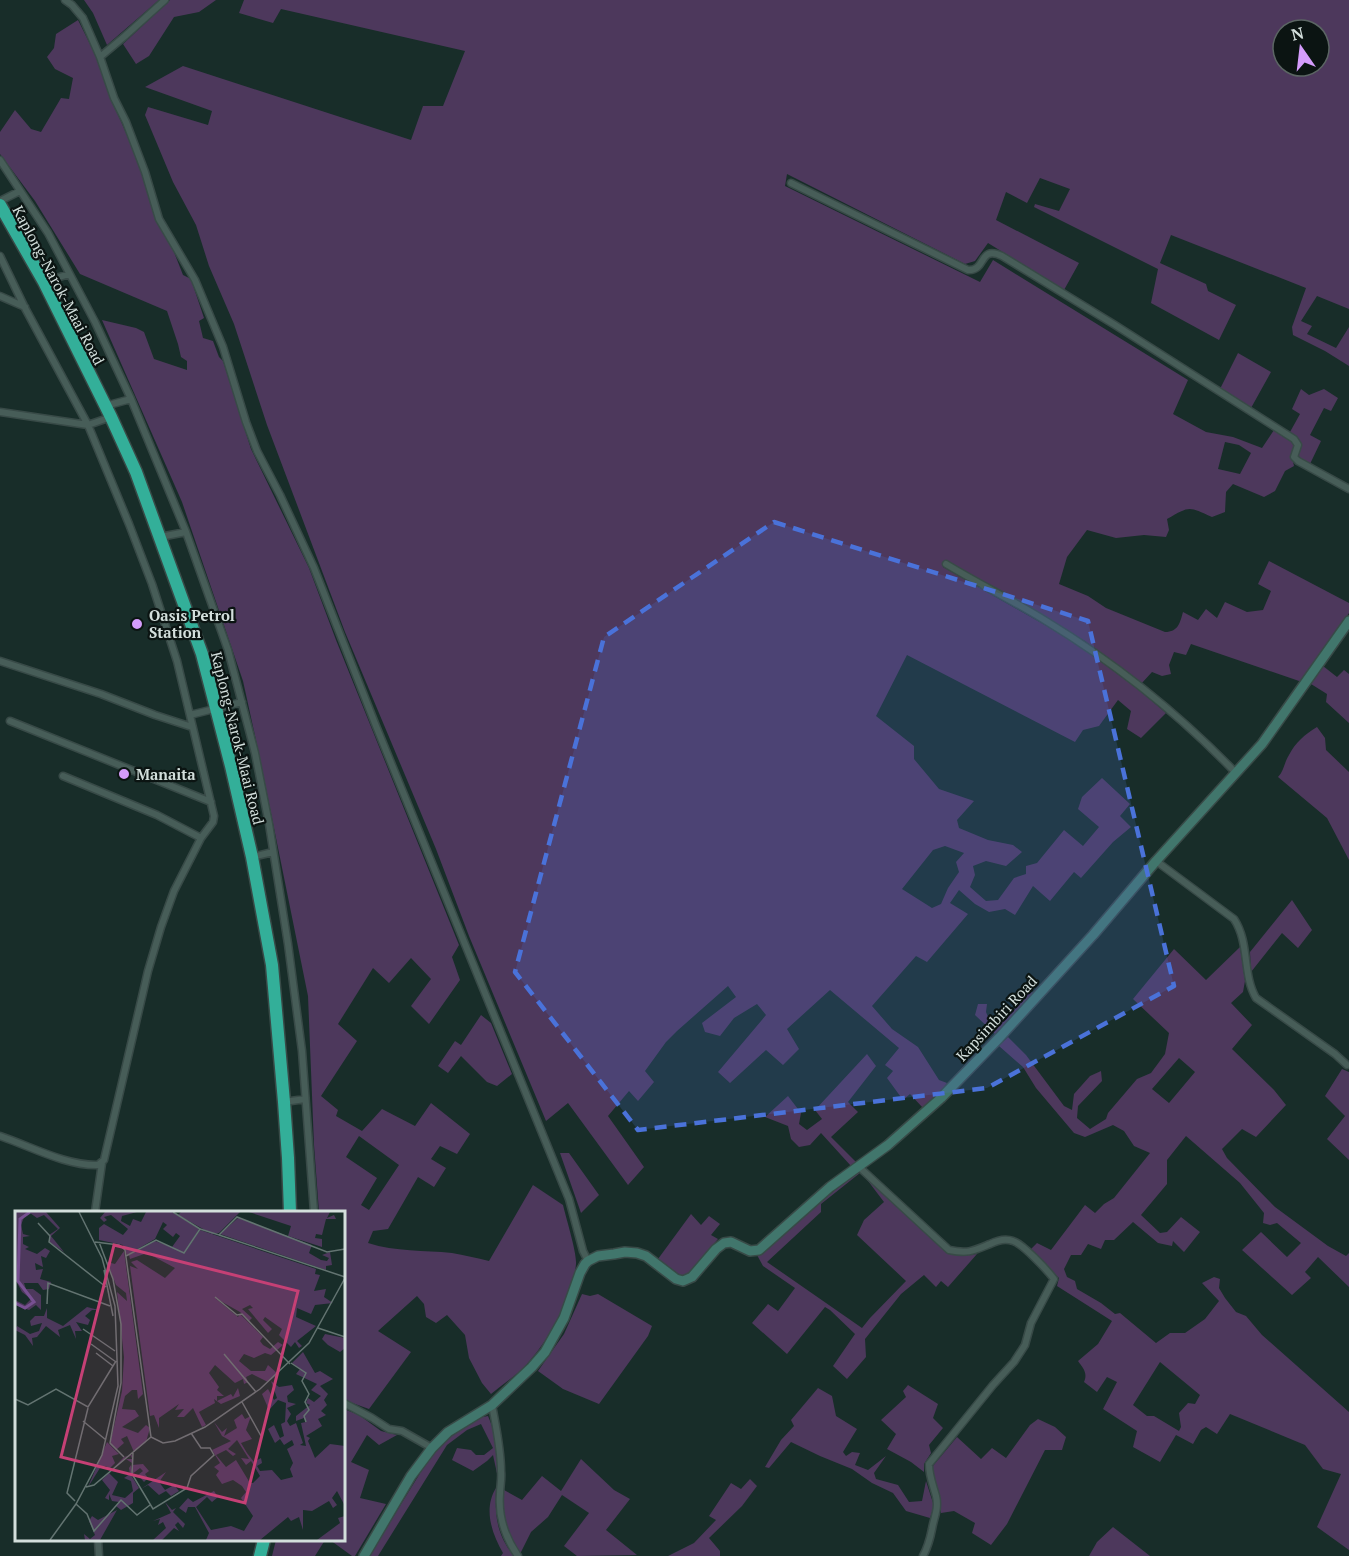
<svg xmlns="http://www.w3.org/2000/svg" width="1349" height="1556" viewBox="0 0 1349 1556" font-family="'PT Serif',serif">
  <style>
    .green { fill: #4d385c; fill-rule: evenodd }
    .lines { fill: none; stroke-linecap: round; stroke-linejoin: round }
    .street-casing { stroke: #384a47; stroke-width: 9 }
    .secondary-casing { stroke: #384a47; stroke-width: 12 }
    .highway-casing { stroke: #384a47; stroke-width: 15 }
    .street { stroke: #475d58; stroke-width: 6 }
    .secondary { stroke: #41766c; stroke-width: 9 }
    .highway { stroke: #33af99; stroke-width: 12 }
    .marked { fill: #4a72d9; fill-opacity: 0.2; stroke: #4a72d9; stroke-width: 4.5; stroke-dasharray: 12 8; stroke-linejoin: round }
    .poi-dot { fill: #d49cfb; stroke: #0b1412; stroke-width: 2 }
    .labels { text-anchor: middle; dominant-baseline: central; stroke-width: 4.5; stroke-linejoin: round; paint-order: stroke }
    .street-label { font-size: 15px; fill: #d3dfdc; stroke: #0b1412 }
    .poi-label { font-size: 15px; font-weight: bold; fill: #d3dfdc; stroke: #0b1412; text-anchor: start }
    .inset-river { fill: none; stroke: #775091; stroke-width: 3 }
    .inset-road { fill: none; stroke: #637471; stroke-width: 1.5 }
    .view { fill: #c54075; fill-opacity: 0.15; stroke: #c54075; stroke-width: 3 }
    .inset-edge { fill: none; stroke: #d3dfdc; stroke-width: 3 }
  </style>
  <rect width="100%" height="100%" fill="#182d29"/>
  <path class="green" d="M84,0H159L107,45L93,13Z
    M170,0H216L199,12L174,17L149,56L136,64L123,44Z
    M244,0H1349V309L1317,296L1301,321L1312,326L1307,334L1336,348L1349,327V366L1325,351L1293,335L1292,327L1306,288L1171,235L1160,263L1206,284L1208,291L1236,305L1219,340L1151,303L1158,269L1034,207L1035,204L1059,211L1070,189L1040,178L1027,203L1006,192L996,220L1079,263L1064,290L988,243L975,261L965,264L787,174L785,186L980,282L993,260L1188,380L1173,414L1206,432L1233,437L1262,448L1274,430L1291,441L1295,446L1292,457L1294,466L1285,471L1275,491L1264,497L1233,484L1226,492L1225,512L1212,517C1188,506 1190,506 1167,519L1169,530L1166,537L1144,535L1116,538L1087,530L1067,557L1059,584L1088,596L1106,608L1165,632C1178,632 1180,623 1183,612L1198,620L1206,609L1217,618L1225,602L1247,612L1263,610L1271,591L1258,584L1269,561L1349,603V613L1302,682L1191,644L1186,655L1174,652L1169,665L1171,674L1162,676L1152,672L1141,684L1085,641L946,561L943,567L1073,641L1138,689L1166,713L1141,738L1127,729L1131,711L1118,700L1099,726L1083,730L1075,742L907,655L876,716L914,746V759L939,789L974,801L957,820L959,828L988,840L1013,845L1022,852L1006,866L986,861L973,866L975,875L970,887L986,901L998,900L1014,878L1026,874V866L1037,863L1064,830L1083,846L1099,827L1078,809L1082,797L1102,778L1130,804L1120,816L1131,827L1113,842L1081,878L1074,872L1050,901L1033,886L1015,915L1005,909L989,912L975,904L959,890L950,903L968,914L927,962L916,956L872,1006L892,1029L918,1047L939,1080L947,1083L936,1097L923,1108L910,1094L903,1100L887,1078L893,1071L885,1065L899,1048L830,990L787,1029L799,1049L783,1065L766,1050L730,1083L718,1072L766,1015L757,1004L734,1018L720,1036L705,1032L702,1023L736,997L728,986L677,1031L666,1042L645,1071L654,1082L638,1101L629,1091L608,1116L644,1167L628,1185L568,1103L546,1121L469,936L436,849L345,632L267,425L234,324L209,266L196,225L173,182L145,115L148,107L208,125L212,111L145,87L183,66L411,140L423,106H443L465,51L281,9L273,23L239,13ZM1283,30H1319V66H1283ZM1225,442L1239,445L1251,453L1240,474L1218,469ZM945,846L964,853L956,862L959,872L948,888L941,904L932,908L902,889L933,850Z
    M78,20L95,54L109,94L137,158L156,219L174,252L183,275L191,279L204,318L199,321L203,338L213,341L219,357L223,361L251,449L309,568L336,640L459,945L452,957L460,980L429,1024L411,1006L431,979L411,958L389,983L373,968L338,1024L357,1041L321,1096L338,1110L336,1116L362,1131L382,1109L415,1126L431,1103L470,1134L457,1154L440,1146L431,1159L446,1168L434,1187L418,1177L388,1229L373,1231L368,1243C396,1252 424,1250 452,1253C464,1255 477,1258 489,1261L533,1185L563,1205C566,1218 577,1253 576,1264C573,1297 549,1340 527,1364C517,1375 503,1384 491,1394L482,1383L469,1358L465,1335L447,1315L436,1323L426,1317L424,1304L417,1296L378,1331L411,1352L369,1409L344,1400V1212H319L314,1145L308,996L259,754L243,681L182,502L102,320L136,328L144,332L154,359L187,370V361L181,357L178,344L167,311L80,274L35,201L0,154V132L15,110L31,129L41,132L61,98L69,99L73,78L55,69L47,57L54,48L56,34ZM359,1136L399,1165L369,1210L361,1205L377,1178L346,1157Z
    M1238,353L1271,372L1251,408L1220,389Z
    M1301,389L1309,395L1324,389L1338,398L1331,411L1324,408L1310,435L1321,441L1310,464L1300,458L1298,455C1303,441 1301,440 1290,432L1300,414L1292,409Z
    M1323,666L1337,677L1344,670L1349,674V723L1326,702L1327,694L1311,684Z
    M1317,727L1325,738L1326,750L1349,772V860L1327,818L1278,777C1284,771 1284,763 1289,755C1295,743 1305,734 1317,727Z
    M1292,900L1312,930L1298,948L1282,933L1251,972L1250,952Z
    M1240,947L1245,981L1243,992L1231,1003L1252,1025L1232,1049L1274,1090L1286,1105L1256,1137L1242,1129L1222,1149L1227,1158L1275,1207L1328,1246L1346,1256L1349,1253V1287L1318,1257L1305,1272L1311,1278L1292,1295L1242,1250L1261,1232L1287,1257L1301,1243L1277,1223L1270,1225L1263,1223L1264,1213L1240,1183L1186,1136L1167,1160V1184L1141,1215L1160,1233L1167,1232L1181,1217L1200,1232L1184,1252L1173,1241L1172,1246L1158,1243L1133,1222L1114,1240H1105L1101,1249L1088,1244L1081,1255H1071L1064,1269L1067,1277L1075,1281L1077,1289L1101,1303L1115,1314L1120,1313L1156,1343L1170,1333H1185L1205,1319L1219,1301L1202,1283L1214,1277L1220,1279L1219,1288L1225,1298L1236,1312L1246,1316L1262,1335L1349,1412V1550L1317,1527L1341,1474L1323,1469L1305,1445L1230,1414L1217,1434L1206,1427L1201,1430L1193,1444L1176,1435L1160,1462L1133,1447L1137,1431L1103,1409L1117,1382L1107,1377L1097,1392L1084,1382C1088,1373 1083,1368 1078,1361L1098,1344L1112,1321L1057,1286L1059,1278L1030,1250L1037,1243L1051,1250L1085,1205L1095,1213L1104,1204L1114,1198L1150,1153L1134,1146L1124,1131L1113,1125L1085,1137L1074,1133L1036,1088L1023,1067L999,1046L1008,1037L1026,1055L1064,1106L1072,1110L1074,1094L1090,1076L1101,1071L1102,1081L1078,1106L1077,1118L1090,1129L1106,1119L1108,1113L1137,1079L1151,1073L1165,1054L1169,1033L1133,999L1174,949L1206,980ZM1179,1058L1195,1072L1169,1103L1152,1089ZM1160,1362L1200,1395L1195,1404L1188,1403L1179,1413L1181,1427L1179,1431L1154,1416H1147L1133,1405Z
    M1035,992L995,1034L975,1015L978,1004H987L986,1012L990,1022L997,1025L1016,1008L1027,993Z
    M481,1015L491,1023L512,1074L497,1086L487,1082L461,1056L448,1073L438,1066L455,1041L461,1045Z
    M867,1054L876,1066L848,1102L858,1112L831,1137L856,1162L851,1166L821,1133L810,1145L799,1147L791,1139L788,1126L765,1117L788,1096L801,1113L799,1124L807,1130L822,1119L815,1110Z
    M1342,1069L1349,1072V1160L1327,1139L1345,1116L1325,1096Z
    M560,1153H569L599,1195L581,1213Z
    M858,1171L860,1173L821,1204V1212L767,1262L862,1328L870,1318L906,1281L857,1235L864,1220L884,1202L865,1177L947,1252L959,1256L977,1254L948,1287L941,1281L936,1287L924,1275L901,1294L865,1339L866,1357L847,1379L833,1366L855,1334L830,1310L825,1307L787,1354L752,1323L768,1304L778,1311L795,1288L763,1266L757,1255Z
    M691,1214L701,1225L709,1216L720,1224L711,1235L718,1239L687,1275H680L658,1259Z
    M582,1294L590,1296L598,1294L652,1326L648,1336L599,1404L563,1389L538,1371L564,1334Z
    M908,1385L938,1404L933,1418L943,1428L929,1445L931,1453L924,1464V1472L911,1462L887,1449L896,1434L881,1420L906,1397L903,1391Z
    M818,1388L832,1396L836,1416L857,1429L843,1452L846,1456L852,1452L860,1453L855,1465L868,1470L886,1456L874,1473L876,1479L898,1485L909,1502L922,1501L926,1481L934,1506L930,1518L906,1511L893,1493L872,1483L852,1469L820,1456L791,1442L769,1468L765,1467L781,1440L794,1426L791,1420Z
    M344,1409L359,1415L381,1431L397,1435L379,1445L367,1435L351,1462L369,1470L360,1498L386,1504L355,1556H352L330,1540H344Z
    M488,1416C497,1436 499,1457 498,1478L493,1455L487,1461L473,1471L452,1460L457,1448L471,1450L476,1455H484L493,1448L481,1424L467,1430L447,1445L378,1556H369L435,1449L460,1426L478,1418Z
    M1038,1419L1055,1427L1066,1437L1062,1450H1045L1007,1524L991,1545L972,1533L975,1523L954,1511L941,1513V1503L932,1478V1467L957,1437L981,1459L992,1448L1006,1458L1030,1425Z
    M581,1459L614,1490L630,1499L606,1530L637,1555L577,1556L564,1546L589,1513L562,1495L548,1517L531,1532L520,1554C504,1530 502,1518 504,1490L522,1500L542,1476L561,1491Z
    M750,1479L757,1486L742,1506L709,1538L720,1551V1556H668L694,1543L716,1520L709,1516L731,1483L741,1489Z
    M496,1488C495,1515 496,1534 514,1556H501L503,1553C492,1534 483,1509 496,1488Z
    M1113,1527L1150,1556H1089L1097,1542Z
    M276,1540H325L315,1556H272Z"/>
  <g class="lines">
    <defs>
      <path id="street" d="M65,0L72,5L83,18L100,57L114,98L126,122L145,172L159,219L195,280L223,347L246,422L257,451L280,495L314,568L376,726L569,1199L583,1251L588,1261
        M100,57L125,36L165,0
        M0,160L48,233L95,322L131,399L186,532L228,650L255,753L269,824L288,944L302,1051L314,1212
        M791,183L968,270C987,271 978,245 1002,256L1115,325L1294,439L1298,445L1294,457L1298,461L1349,489
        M0,201L20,191
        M0,256L25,308L88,425L129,524L152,584L177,661L214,816L213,822L201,838L174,891L161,927L148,971L104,1160L98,1165C66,1166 30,1146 0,1136
        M44,282L69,274
        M0,296L25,307
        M105,406L131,399
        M0,412L88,425L111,417
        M160,537L186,532
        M946,564C979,584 1014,601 1046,621C1115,663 1180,715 1236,773
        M0,661L101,694L155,715L192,727
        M190,715L242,702
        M10,721L211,802
        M63,776L157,815L201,838
        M252,857L273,852
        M1156,861L1234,919C1250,943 1242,974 1256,998L1335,1054L1347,1065
        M284,1102L305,1099
        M858,1166L949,1250C968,1254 973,1251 990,1244C996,1241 1005,1238 1013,1241C1023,1244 1047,1270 1054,1279L1031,1323L1025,1345L1014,1362L993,1385L929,1464C929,1476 933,1485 936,1496C939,1509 934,1517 932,1529C930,1539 928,1547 923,1556
        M95,1212L102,1163
        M344,1403L372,1418L389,1429L402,1431L432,1448
        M492,1405C496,1427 501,1449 501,1471C502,1479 500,1486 500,1494C498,1517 505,1537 518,1556
        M98,1540L99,1556"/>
      <path id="secondary" d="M364,1556L411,1476L432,1448L448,1432L492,1405L532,1367L545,1352L564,1318L580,1273L585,1264L588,1261L598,1256L614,1254L625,1252L637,1253L646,1256L676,1279L683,1281L692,1277L716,1249L724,1243L731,1242L750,1251L759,1250L830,1187L888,1145L941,1098L999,1038L1093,935L1156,861L1262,744L1349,621"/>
      <path id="highway" d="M0,205L44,282L111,417L136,472L202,654L231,766L252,857L272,965L284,1102L288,1158L290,1212
        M260,1556L264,1540"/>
    </defs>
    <use href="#street" class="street-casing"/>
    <use href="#secondary" class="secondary-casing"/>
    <use href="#highway" class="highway-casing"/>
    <use href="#street" class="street"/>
    <use href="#secondary" class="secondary"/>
    <use href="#highway" class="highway"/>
  </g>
  <path class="marked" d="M774,522L1088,621L1174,986L987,1088L638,1130L515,972L604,637Z"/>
  <g class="poi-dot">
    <circle cx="137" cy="624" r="6"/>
    <circle cx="124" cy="774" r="6"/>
  </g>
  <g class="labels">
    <g class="street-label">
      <text transform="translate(59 285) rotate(62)">Kaplong-Narok-Maai Road</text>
      <text transform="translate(238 738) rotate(76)">Kaplong-Narok-Maai Road</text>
      <text transform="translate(996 1018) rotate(-47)">Kapsimbiri Road</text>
    </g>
    <g class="poi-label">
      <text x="149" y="615">Oasis Petrol<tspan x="149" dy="17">Station</tspan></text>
      <text x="136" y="774">Manaita</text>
    </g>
  </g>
  <g transform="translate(15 1211)">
    <rect width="330" height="330" fill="#182d29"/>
    <path d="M0,1H31L45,17L36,25L49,41L34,31V24L43,18L29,4L22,7L15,2L10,4L6,14L8,23L15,25L8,26V33L14,36L10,38L22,43L30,37L35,40L31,47L26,45L28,56L20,52L21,59L28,58L25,68L36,71L34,78L28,79L23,72H9L11,78H18L26,84V99L21,94L14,99L0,94V89L10,94L16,88L7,81L0,68ZM90,1H122L107,5L106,10L115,15L118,8L126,11L131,1H157L184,18L169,43L185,19L301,58L300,63L305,64L299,80L311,78L309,86L318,92L300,94L296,103L282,97L281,106L301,115L282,130L287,135L284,137L280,131L276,136L264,124L267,118L250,106L248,109L257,118L253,122L233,98L238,97L235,94L227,98L237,107L234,110L225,101L200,87L223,106L225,103L248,126L245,130L248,134L255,138L263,131L268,134L256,144L250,142L239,147L229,143L224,150L236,160H250L253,154L263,163L253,171L237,163L231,166L233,171L229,173L228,168L220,172L200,154L194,162L204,176L202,179L209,185H202V190L216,183L218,186L223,177L225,185L206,193L199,188L200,192L184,201L191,214L187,216L178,197L169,206H162L169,198L160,199L164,193L144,207V217L139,204L135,205L115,55L123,58L116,51L122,49L150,67L160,57L132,42L115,48L114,44L140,30L157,36L165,25L161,22L158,26L148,18L152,14L148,11L140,28L112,44L108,34L84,29V17L89,13L108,24L113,18L96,4L89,6L92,9L89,11L85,7ZM166,1H225L204,22L197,23L163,4ZM234,1H315L312,7L319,4L321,8H311L307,24L301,23L300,27L307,28V36L273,25L276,15ZM223,7L297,34L294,42L306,49L312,50L314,47L307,44L315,41L317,54L311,55V59L205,23ZM109,40L128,183L123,188L122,179H117L110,185L107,198L120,199L124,205L107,216L123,222L131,214L135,217L131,231L119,241L112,225L106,228L109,232L101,239L95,233L107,180L109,146L102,81L112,90L111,82L101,74L92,51L100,53ZM72,96L84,99H77L70,105L75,109L73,114L61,111L67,120H60L61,128L55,114L43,119L45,126L31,115L22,126L17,127L18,135L10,124L0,119L2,115L15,123L24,120L27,112L16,115L15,110L20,105H29L32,97V107L48,115ZM310,123L330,127V137L325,141L313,134L307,128ZM288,141L300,162L305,160L318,168L305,175L313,183L309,189L312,194L306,200L311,204L303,208L307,215L291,225L295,227L293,230L300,247L315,233L330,235V295L322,280L317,287L322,294L318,297L314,290L297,300L288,299V319L284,306L276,310L273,306L245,329H191L194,322L180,296H173L171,302L164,297L173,287L178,291L199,280L203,286L197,291L192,286L181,296L196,319L216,315L229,320L238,305L226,287L231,281L227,275L218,269L207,273L201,264L204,260L199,256L205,252L197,239L216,230L207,225L199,211L207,221L212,217L209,225L222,217L219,209L227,203L230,208L236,205L231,219L237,228L226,232L232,242L239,251L246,247L247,252L242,255L245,260L257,259L266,269L278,266L275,258L278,252L272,238L279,234L277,229L269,234L265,228L260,232L253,218L259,214L265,227L269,225L266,213L270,211L271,192L263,189L254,199L247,183L253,178L259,189L262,187L256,170L264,176L277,174L279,179L272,185L273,191L281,193L272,197L276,203L272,210L275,215L281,212L288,232L285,234L291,235L286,212L291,211L289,207L281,210V205L295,194L291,192L293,187L299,191L306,185L296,179L302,173L281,163L285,158L277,152ZM222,229L234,248L226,247L231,254L236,250L245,265L238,272H235L221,249L211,256L201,244L211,239L218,245L221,243L213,238ZM92,231L104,243L97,245L100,252L94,258L91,255L85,257L73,276ZM117,244V252L111,248H117L116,245L111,246L94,262L103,271L97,284L110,287L118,280L116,270L109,267L115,263L114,257L116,254V260L117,254L128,253L134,260L130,263L133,267L129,271L123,264L128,260L125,257L116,264L124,277L118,282V292L106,299L101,295L104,291L97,290L94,283V289L90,287L95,279L87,269L109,246ZM151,261L144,271L150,279L159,274L164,280L156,285L151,280L144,284L133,274L126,278ZM150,291L157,299L161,297L158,301L170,313L168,317L163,311L160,314L164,320L159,317L147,329H138L151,317L148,311L143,314L145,308L138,310L156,302ZM102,299L85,329H70L69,323L75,328L80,324L74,310L77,305L83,309ZM330,305V329H302L325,312L323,307Z" fill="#4d385c" fill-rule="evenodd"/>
    <path class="inset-river" d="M0,92L10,97L19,91L3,70L5,8L15,1"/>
    <path class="inset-road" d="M158,1L185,18M23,12L35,25L34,31L91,76M204,24L330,66M84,31L98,68L106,113V172L95,232L109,246M111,45L141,29L169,42L185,18L204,24L222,6L312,41L330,38M89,59L98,105M200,86L222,104L227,103L275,153M32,93L33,72L95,95M303,117L330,126M68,118L100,140M76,133L101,151M81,142L98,155M209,143L241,181M276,152L291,162L287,170L294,183L290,191L294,199L289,205L291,211M0,188L13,194L41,178L73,196L101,150M227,191L246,225M68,210L91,229M136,226L148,232L160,230L190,216L245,178L294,132L330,67M118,242L117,263L138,298L172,277L176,265L199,244L195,237H186L176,222M71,276L79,274L136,226L110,39L104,34L80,31M60,290L52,282L73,197M61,293L72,303L79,320L106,289L122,304L135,294M35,329L61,293L87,244L103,175L100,95L87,47L64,1"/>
    <path class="view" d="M99,34L283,80L230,292L46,246Z"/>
    <rect width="330" height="330" class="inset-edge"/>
  </g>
  <g transform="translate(1301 48) rotate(346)"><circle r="28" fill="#0b1412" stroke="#5b6563" stroke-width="1.5"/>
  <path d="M0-4.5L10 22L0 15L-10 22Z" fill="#d49cfb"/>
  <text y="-9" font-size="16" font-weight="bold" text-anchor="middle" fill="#d3dfdc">N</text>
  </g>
</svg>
